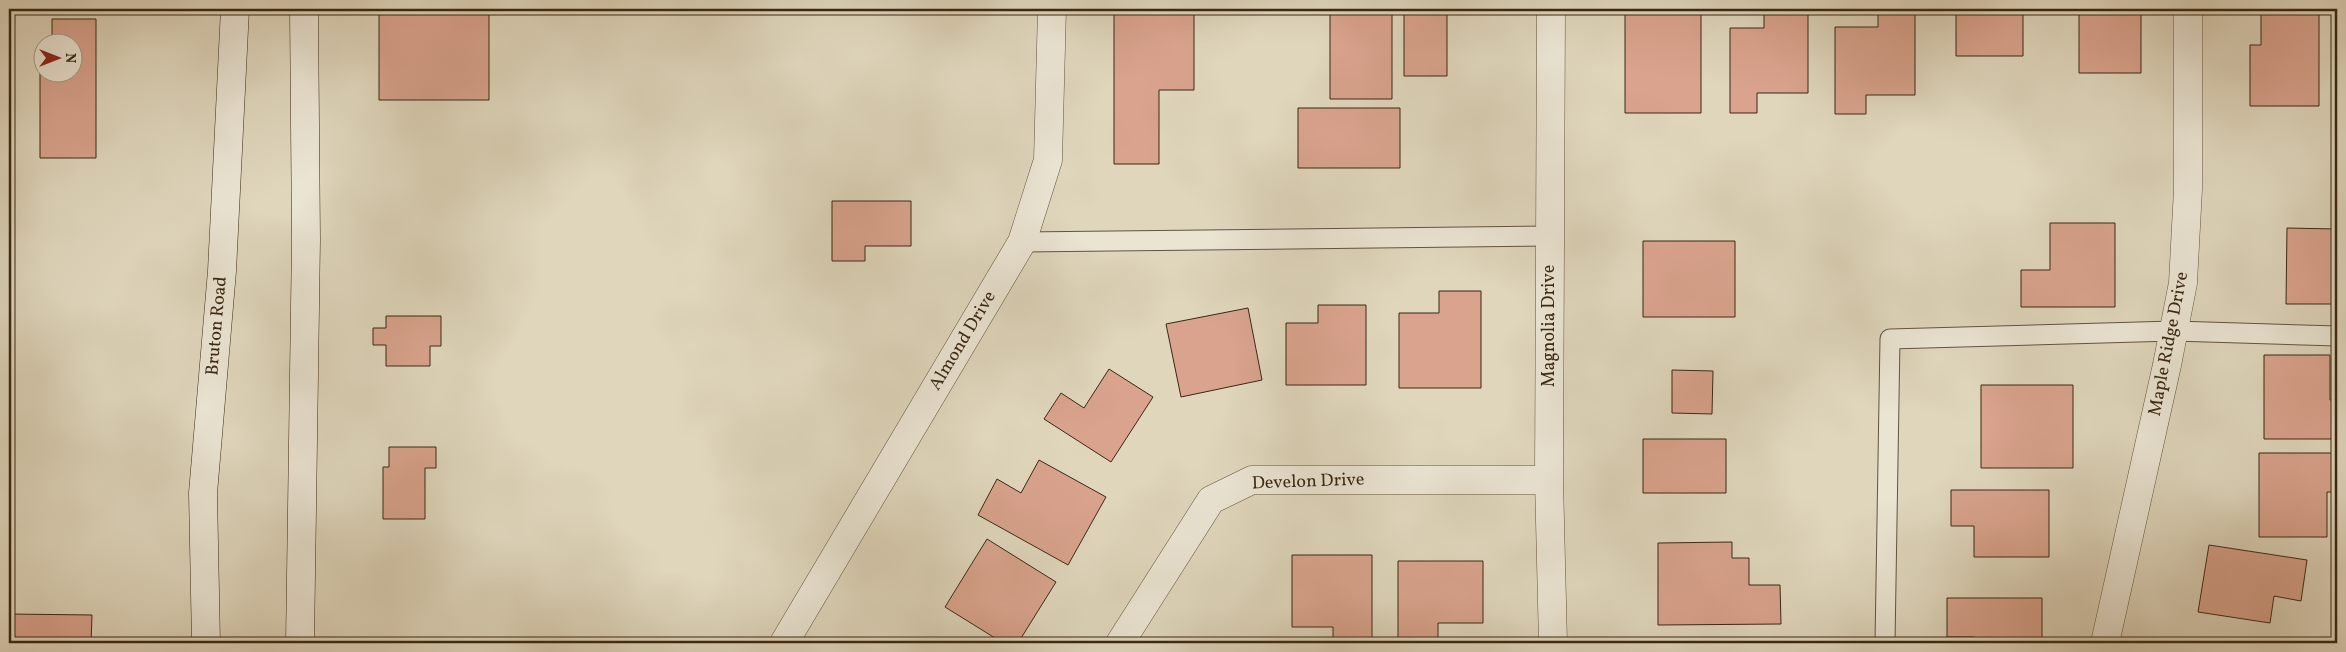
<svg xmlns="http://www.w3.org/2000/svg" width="2346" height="652" viewBox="0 0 2346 652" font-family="Vollkorn,serif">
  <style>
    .building { fill: #d9a38d; stroke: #3a2813 }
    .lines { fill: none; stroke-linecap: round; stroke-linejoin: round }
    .service-casing { stroke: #63543d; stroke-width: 21 }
    .minor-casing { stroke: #63543d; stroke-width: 29 }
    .secondary-casing { stroke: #3a2813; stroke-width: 29 }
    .service { stroke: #eae4d3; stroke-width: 19 }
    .minor { stroke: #eae4d3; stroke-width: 28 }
    .secondary { stroke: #eae4d3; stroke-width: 28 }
    .labels { text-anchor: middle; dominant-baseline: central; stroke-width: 4; stroke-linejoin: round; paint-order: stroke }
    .street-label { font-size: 18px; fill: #3a2813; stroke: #eae4d3 }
  </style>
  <rect width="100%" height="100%" fill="#dfd6bc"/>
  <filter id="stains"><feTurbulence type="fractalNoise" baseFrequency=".004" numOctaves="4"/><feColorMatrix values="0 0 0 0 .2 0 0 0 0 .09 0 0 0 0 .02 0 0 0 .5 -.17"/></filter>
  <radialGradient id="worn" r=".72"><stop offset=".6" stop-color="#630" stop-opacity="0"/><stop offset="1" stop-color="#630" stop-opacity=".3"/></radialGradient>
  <path class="building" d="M379,9H489V100H379Z
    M1114,9H1194V90H1159V164H1114Z
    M1625,9H1701V113H1625Z
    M1764,9H1808V93H1757V113H1730V28H1764Z
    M1878,9H1915V95H1866V114H1835V27H1878Z
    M1956,9H2023V56H1956Z
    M2079,9H2141V73H2079Z
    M1330,13H1392V99H1330Z
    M1404,13H1447V76H1404Z
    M2261,13H2319V106H2250V45H2261Z
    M52,19H96V158H40V52H42V72H72V42H52Z
    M1298,108H1400V168H1298Z
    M832,201H911V246H865V261H832Z
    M2050,223H2115V307H2021V270H2050Z
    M2287,228L2337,229V304H2286Z
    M1643,241H1735V317H1643Z
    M1439,291H1481V388H1399V313H1439Z
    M1318,305H1366V385H1286V323H1318Z
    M1248,308L1262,380L1181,397L1166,324Z
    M386,316H441V346H430V366H386V345H373V328H386Z
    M2264,355H2330V400H2337V439H2264Z
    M1109,369L1153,397L1111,462L1044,419L1061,393L1084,408Z
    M1672,370L1713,371L1712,414L1672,413Z
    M1981,385H2073V468H1981Z
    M1643,439H1726V493H1643Z
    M389,447H436V468H425V519H383V467H389Z
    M2259,453H2337V492H2327V537H2259Z
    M1039,460L1106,497L1068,565L978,515L997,479L1021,493Z
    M1951,490H2049V557H1974V526H1951Z
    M987,539L1056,582L1018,643H1003L945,607Z
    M1732,542V558H1749V585H1780L1781,624L1658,625V543Z
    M2209,545L2307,560L2301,601L2274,596L2270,623L2198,612Z
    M1292,555H1372V643H1333V627H1292Z
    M1398,561H1483V623H1438V643H1398Z
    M1947,598H2042V643H1974V637H1947Z
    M9,614L92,615L91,643H9Z"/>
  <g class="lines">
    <defs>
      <path id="service" d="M1022,242L1550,236
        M1885,643L1890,339L2174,331L2337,336"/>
      <path id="minor" d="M1551,9L1549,480L1553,643
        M784,643L1022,242L1048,160L1052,9
        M1120,643L1211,500L1252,480H1549
        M2105,643L2167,365L2183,283L2188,189V9"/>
      <path id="secondary" d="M206,643L203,493L222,271L235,9
        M300,643L306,240L304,9"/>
    </defs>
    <use href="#service" class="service-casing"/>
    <use href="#minor" class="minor-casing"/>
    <use href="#secondary" class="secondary-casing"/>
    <use href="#service" class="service"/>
    <use href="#minor" class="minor"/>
    <use href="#secondary" class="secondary"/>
  </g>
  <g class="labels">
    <g class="street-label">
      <text transform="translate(217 326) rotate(-85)">Bruton Road</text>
      <text transform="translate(1549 326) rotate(-90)">Magnolia Drive</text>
      <text transform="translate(963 341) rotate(-59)">Almond Drive</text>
      <text transform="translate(2169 344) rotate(-79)">Maple Ridge Drive</text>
      <text transform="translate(1308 482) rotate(-2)">Develon Drive</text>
    </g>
  </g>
  <rect width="2346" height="652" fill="none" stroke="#dfd6bc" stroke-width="30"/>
  <rect x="10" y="10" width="2326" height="632" fill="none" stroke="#3a2813" stroke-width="2.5"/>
  <rect x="15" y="15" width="2316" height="622" fill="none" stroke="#3a2813"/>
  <g transform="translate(58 58) rotate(90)"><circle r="24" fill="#eae4d3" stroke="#a49986"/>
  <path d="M0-4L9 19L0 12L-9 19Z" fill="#8f2418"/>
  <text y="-8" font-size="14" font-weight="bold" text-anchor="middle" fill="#3a2813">N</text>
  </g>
  <rect width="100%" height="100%" filter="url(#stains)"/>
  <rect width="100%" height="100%" fill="url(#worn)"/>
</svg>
